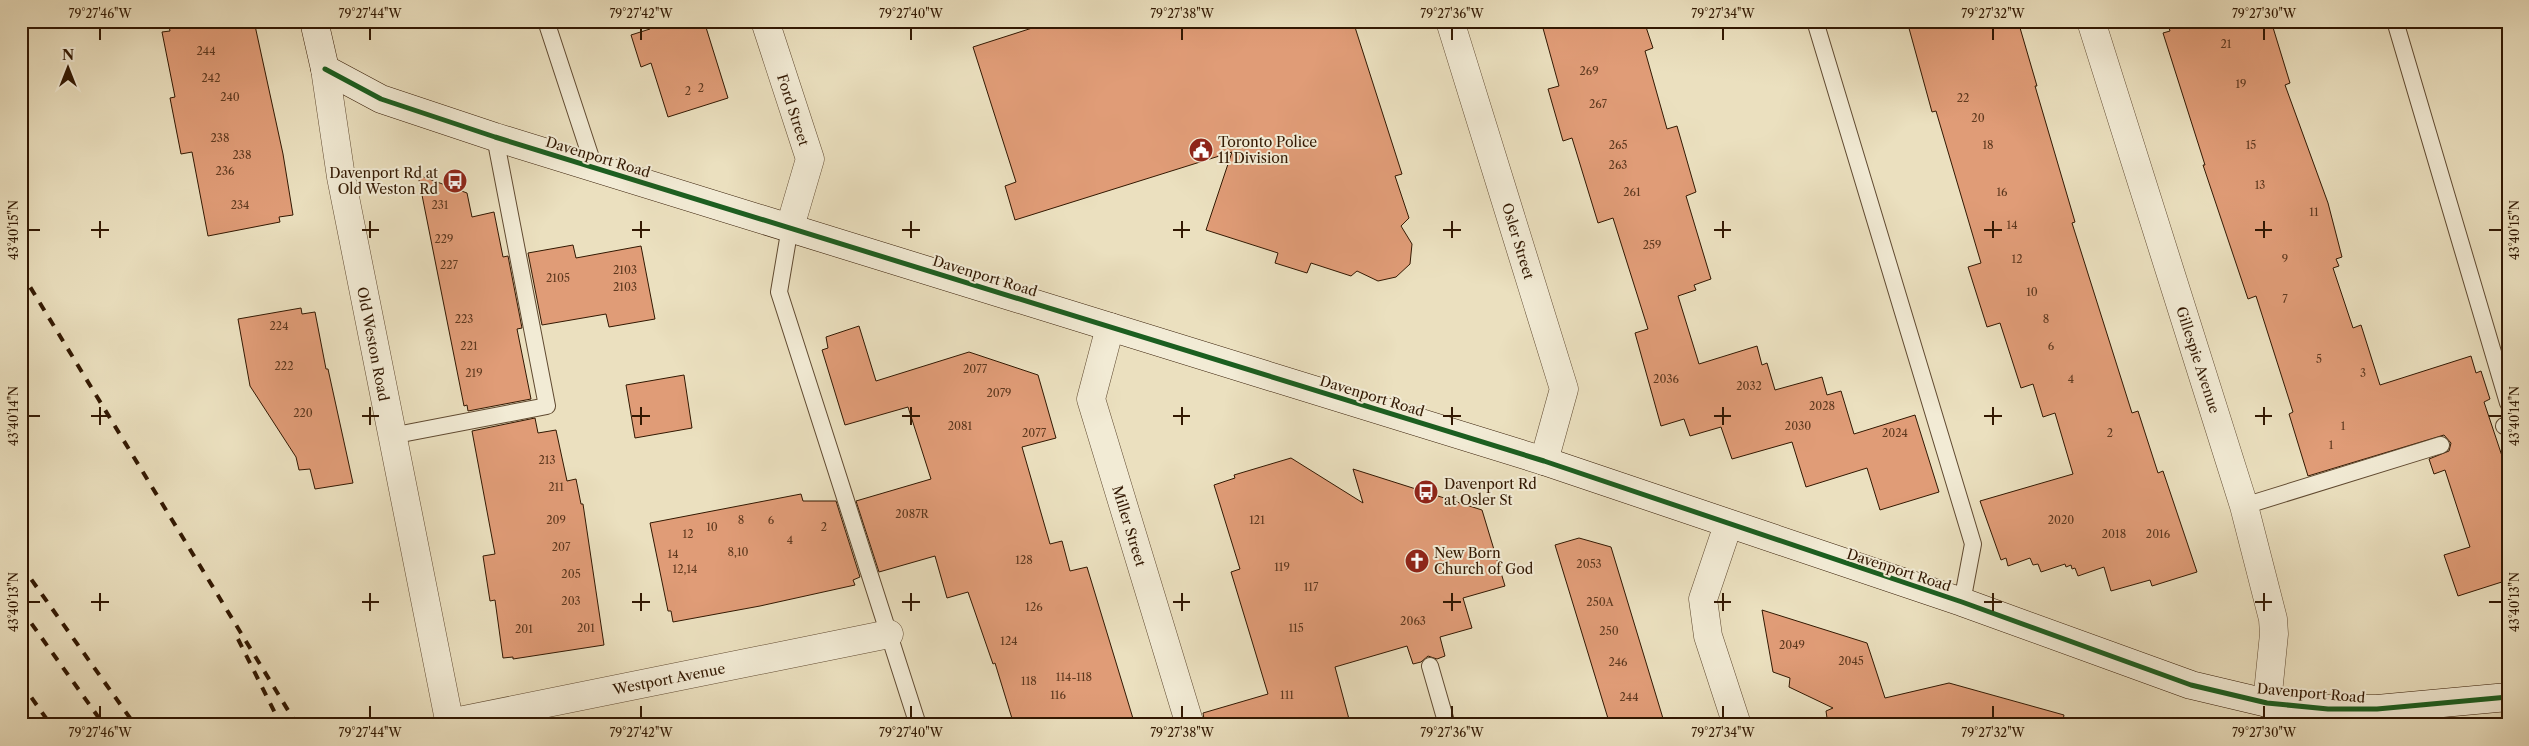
<svg xmlns="http://www.w3.org/2000/svg" width="2529" height="746" viewBox="0 0 2529 746" font-family="'Libre Caslon Text',serif">
  <style>
    .building { fill: #e09c77; stroke: #321802 }
    .lines { fill: none; stroke-linecap: round; stroke-linejoin: round }
    .lane-casing { stroke: #604a31; stroke-width: 18 }
    .street-casing { stroke: #604a31; stroke-width: 29 }
    .secondary-casing { stroke: #321802; stroke-width: 29 }
    .lane { stroke: #f2ebd5; stroke-width: 16 }
    .street { stroke: #f2ebd5; stroke-width: 28 }
    .secondary { stroke: #f2ebd5; stroke-width: 28 }
    .rail { stroke: #321802; stroke-width: 4; stroke-dasharray: 9 9; stroke-linecap: butt }
    .cycleway-casing { stroke: #f2ebd5; stroke-width: 8 }
    .cycleway { stroke: #1b5e20; stroke-width: 5 }
    .ticks { fill: none; stroke: #321802; stroke-width: 2 }
    .labels { text-anchor: middle; dominant-baseline: central; stroke-width: 4; stroke-linejoin: round; paint-order: stroke }
    .number-label { font-size: 11px; fill: #5e391f }
    .street-label { font-size: 14px; fill: #321802; stroke: #f2ebd5 }
    .poi-label { font-size: 14px; fill: #321802; stroke: #f2ebd5; text-anchor: start }
    .neatline { fill: none; stroke: #321802; stroke-width: 2 }
    .ticks-label { font-size: 12px; text-anchor: middle; fill: #321802 }
  </style>
  <rect width="100%" height="100%" fill="#ebe0bf"/>
  <filter id="stains"><feTurbulence type="fractalNoise" baseFrequency=".004" numOctaves="4"/><feColorMatrix values="0 0 0 0 .2 0 0 0 0 .09 0 0 0 0 .02 0 0 0 .5 -.17"/></filter>
  <radialGradient id="worn" r=".72"><stop offset=".6" stop-color="#630" stop-opacity="0"/><stop offset="1" stop-color="#630" stop-opacity=".3"/></radialGradient>
  <path class="building" d="M168,21H254L283,154L293,215L279,217L280,222L208,236L192,152L181,154L170,98L175,97L162,32L170,31Z
    M648,21H704L728,98L668,117L651,63L641,67L631,35L650,29Z
    M1054,21H1353L1402,174L1395,176L1409,218L1401,226L1412,244L1410,264L1396,277L1378,281L1357,271L1351,276L1311,263L1307,273L1275,263L1278,253L1206,230L1232,152L1015,220L1005,186L1016,182L973,47Z
    M1541,21H1644L1653,48L1645,51L1667,129L1677,126L1696,192L1686,196L1711,279L1694,285L1696,290L1678,296L1699,364L1757,346L1762,365L1767,363L1775,390L1822,377L1827,395L1841,391L1854,434L1915,415L1939,492L1880,510L1867,468L1806,487L1792,442L1732,459L1721,427L1690,436L1684,419L1661,426L1635,333L1648,329L1613,218L1598,223L1572,138L1563,141L1548,89L1559,86Z
    M1907,21H2018L2037,86H2035L2075,222L2072,223L2132,413L2138,411L2158,473L2163,471L2197,572L2152,586L2150,580L2111,591L2104,567L2078,576L2075,568L2072,569L2071,565L2066,567L2065,564L2041,572L2038,564L2033,565L2030,558L2008,566L2006,558L2001,560L1980,501L2073,474L2055,413L2043,417L2033,384L2021,388L2000,323L1987,327L1968,267L1981,263L1936,111L1932,112Z
    M2167,21H2271L2290,83L2285,85L2328,203L2342,257L2336,259L2339,266L2333,268L2353,328L2361,325L2380,385L2471,356L2476,373L2481,371L2490,399L2484,402L2508,474V580L2458,596L2444,555L2470,547L2445,470L2434,474L2429,459L2449,451L2451,443L2444,435L2308,476L2289,414L2293,412L2256,296L2248,299L2203,165H2205L2163,33L2170,31Z
    M418,175L467,193L472,217L494,212L503,257L508,256L522,328L517,329L531,399L468,411L467,405L464,406Z
    M573,245L576,258L641,246L655,319L609,327L606,314L542,325L528,253Z
    M301,308L302,314L315,312L326,369H328L353,483L315,489L310,469L299,470L296,457L250,386L238,319Z
    M859,326L876,381L969,352L1038,375L1056,438L1022,447L1050,544L1062,541L1070,571L1087,567L1135,725H1014L995,663L993,664L968,592L947,598L935,556L879,572L856,501L931,479L908,407L845,425L822,350L828,348L826,337Z
    M684,375L692,428L635,438L626,385Z
    M535,418L538,433L556,430L567,481L576,479L581,504H583L604,645L513,659V657L503,658L495,600L490,601L483,556L495,554L472,431Z
    M1291,458L1363,503L1353,469L1482,510L1505,586L1463,598L1472,628L1440,637L1445,656L1437,659L1428,656L1421,662L1413,664L1407,646L1335,667L1349,719L1332,725H1205L1203,713L1268,694L1231,572L1240,569L1214,485L1235,478L1234,475Z
    M801,494L803,501H836L860,577L853,580L855,585L760,606L673,622L671,611H668L650,523Z
    M1579,538L1611,547L1665,725H1610L1555,545Z
    M1762,610L1867,643L1885,698L1949,683L2064,715L2062,725H1828L1826,711L1833,708L1789,687L1790,678L1773,672Z"/>
  <g class="lines">
    <defs>
      <path id="lane" d="M546,21L594,167
        M1815,21L1973,544L1962,602
        M2395,21L2508,403
        M790,227L779,292L918,725
        M2504,426L2508,425
        M391,436L547,406L495,137
        M2244,506L2441,445
        M1430,666L1447,725"/>
      <path id="street" d="M765,21L810,159L790,227
        M1450,21L1564,389L1544,461
        M2091,21L2244,506L2273,619L2274,634L2267,703
        M325,69L341,177L450,725
        M1110,327L1091,399L1190,725
        M1728,525L1703,599L1708,636L1737,725
        M449,723L889,634"/>
      <path id="secondary" d="M314,21L325,69L381,99L495,137L1544,461L1962,602L2191,685L2267,703L2328,709H2377L2508,697"/>
    </defs>
    <use href="#lane" class="lane-casing"/>
    <use href="#street" class="street-casing"/>
    <use href="#secondary" class="secondary-casing"/>
    <use href="#lane" class="lane"/>
    <use href="#street" class="street"/>
    <use href="#secondary" class="secondary"/>
    <path class="rail" d="M21,272L297,725
      M21,565L135,725
      M21,609L104,725
      M238,639L281,725
      M21,683L51,725"/>
    <defs>
      <path id="cycleway" d="M325,69L381,99L495,137L1544,461L1962,602L2191,685L2267,703L2328,709H2377L2508,697"/>
    </defs>
    <use href="#cycleway" class="cycleway-casing"/>
    <use href="#cycleway" class="cycleway"/>
  </g>
  <path class="ticks" d="M100,28V40M370,28V40M641,28V40M911,28V40M1182,28V40M1452,28V40M1723,28V40M1993,28V40M2264,28V40M100,221V238M370,221V238M641,221V238M911,221V238M1182,221V238M1452,221V238M1723,221V238M1993,221V238M2264,221V238M28,230H40M91,230H109M362,230H379M632,230H650M902,230H920M1173,230H1190M1443,230H1461M1714,230H1731M1984,230H2002M2255,230H2272M2489,230H2502M100,407V425M370,407V425M641,407V425M911,407V425M1182,407V425M1452,407V425M1723,407V425M1993,407V425M2264,407V425M28,416H40M91,416H109M362,416H379M632,416H650M902,416H920M1173,416H1190M1443,416H1461M1714,416H1731M1984,416H2002M2255,416H2272M2489,416H2502M100,593V611M370,593V611M641,593V611M911,593V611M1182,593V611M1452,593V611M1723,593V611M1993,593V611M2264,593V611M28,602H40M91,602H109M362,602H379M632,602H650M902,602H920M1173,602H1190M1443,602H1461M1714,602H1731M1984,602H2002M2255,602H2272M2489,602H2502M100,706V718M370,706V718M641,706V718M911,706V718M1182,706V718M1452,706V718M1723,706V718M1993,706V718M2264,706V718"/>
  <defs>
    <symbol id="civic-disc" viewBox="-11 -11 22 22"><circle r="9.5" fill="#8f2418" stroke="#f2ebd5"/><path d="M-.6-6.5H3V-4.5H.6V-3L4-1V1h2V6H-6V1h2V-1L-.6-3ZM-1.2 2.5V6h2.4V2.5Z" fill="#fff"/></symbol>
    <symbol id="bus-disc" viewBox="-11 -11 22 22"><circle r="9.5" fill="#8f2418" stroke="#f2ebd5"/><path d="M-5-6H5V4H4V6H2V4H-2V6H-4V4H-5ZM-3.5-4V0h7V-4ZM-3.5 1.2v1.5H-2V1.2ZM2 1.2v1.5H3.5V1.2Z" fill="#fff"/></symbol>
    <symbol id="church-disc" viewBox="-11 -11 22 22"><circle r="9.5" fill="#8f2418" stroke="#f2ebd5"/><path d="M-1.2-6h2.4v3.5h3.3v2.4h-3.3V6h-2.4V-.1h-3.3v-2.4h3.3Z" fill="#fff"/></symbol>
  </defs>
  <g fill-rule="evenodd">
    <use href="#civic-disc" x="1187" y="136" width="28" height="28"/>
    <use href="#bus-disc" x="441" y="167" width="28" height="28"/>
    <use href="#bus-disc" x="1412" y="478" width="28" height="28"/>
    <use href="#church-disc" x="1403" y="547" width="28" height="28"/>
  </g>
  <g class="labels">
    <g class="number-label">
      <text x="2226" y="44">21</text>
      <text x="206" y="51">244</text>
      <text x="1589" y="71">269</text>
      <text x="211" y="78">242</text>
      <text x="2241" y="84">19</text>
      <text x="701" y="88">2</text>
      <text x="688" y="91">2</text>
      <text x="230" y="97">240</text>
      <text x="1963" y="98">22</text>
      <text x="1598" y="104">267</text>
      <text x="1978" y="118">20</text>
      <text x="220" y="138">238</text>
      <text x="1618" y="145">265</text>
      <text x="1988" y="145">18</text>
      <text x="2251" y="145">15</text>
      <text x="242" y="155">238</text>
      <text x="1618" y="165">263</text>
      <text x="225" y="171">236</text>
      <text x="2260" y="185">13</text>
      <text x="1632" y="192">261</text>
      <text x="2002" y="192">16</text>
      <text x="240" y="205">234</text>
      <text x="440" y="205">231</text>
      <text x="2314" y="212">11</text>
      <text x="2012" y="225">14</text>
      <text x="444" y="239">229</text>
      <text x="1652" y="245">259</text>
      <text x="2017" y="259">12</text>
      <text x="2285" y="259">9</text>
      <text x="449" y="265">227</text>
      <text x="625" y="270">2103</text>
      <text x="558" y="278">2105</text>
      <text x="625" y="287">2103</text>
      <text x="2032" y="292">10</text>
      <text x="2285" y="299">7</text>
      <text x="464" y="319">223</text>
      <text x="2046" y="319">8</text>
      <text x="279" y="326">224</text>
      <text x="469" y="346">221</text>
      <text x="2051" y="346">6</text>
      <text x="2319" y="359">5</text>
      <text x="284" y="366">222</text>
      <text x="975" y="369">2077</text>
      <text x="474" y="373">219</text>
      <text x="2363" y="373">3</text>
      <text x="1666" y="379">2036</text>
      <text x="2071" y="379">4</text>
      <text x="1749" y="386">2032</text>
      <text x="999" y="393">2079</text>
      <text x="1822" y="406">2028</text>
      <text x="303" y="413">220</text>
      <text x="960" y="426">2081</text>
      <text x="1798" y="426">2030</text>
      <text x="2343" y="426">1</text>
      <text x="1034" y="433">2077</text>
      <text x="1895" y="433">2024</text>
      <text x="2110" y="433">2</text>
      <text x="2331" y="445">1</text>
      <text x="547" y="460">213</text>
      <text x="556" y="487">211</text>
      <text x="912" y="514">2087R</text>
      <text x="556" y="520">209</text>
      <text x="741" y="520">8</text>
      <text x="771" y="520">6</text>
      <text x="1257" y="520">121</text>
      <text x="2061" y="520">2020</text>
      <text x="712" y="527">10</text>
      <text x="824" y="527">2</text>
      <text x="688" y="534">12</text>
      <text x="2114" y="534">2018</text>
      <text x="2158" y="534">2016</text>
      <text x="790" y="540">4</text>
      <text x="561" y="547">207</text>
      <text x="738" y="552">8,10</text>
      <text x="673" y="554">14</text>
      <text x="1024" y="560">128</text>
      <text x="1589" y="564">2053</text>
      <text x="1282" y="567">119</text>
      <text x="685" y="569">12,14</text>
      <text x="571" y="574">205</text>
      <text x="1311" y="587">117</text>
      <text x="571" y="601">203</text>
      <text x="1600" y="602">250A</text>
      <text x="1034" y="607">126</text>
      <text x="1413" y="621">2063</text>
      <text x="586" y="628">201</text>
      <text x="1296" y="628">115</text>
      <text x="524" y="629">201</text>
      <text x="1609" y="631">250</text>
      <text x="1009" y="641">124</text>
      <text x="1792" y="645">2049</text>
      <text x="1851" y="661">2045</text>
      <text x="1618" y="662">246</text>
      <text x="1074" y="677">114-118</text>
      <text x="1029" y="681">118</text>
      <text x="1058" y="695">116</text>
      <text x="1287" y="695">111</text>
      <text x="1629" y="697">244</text>
    </g>
    <g class="street-label">
      <text transform="translate(793 110) rotate(72)">Ford Street</text>
      <text transform="translate(598 157) rotate(17)">Davenport Road</text>
      <text transform="translate(1518 241) rotate(73)">Osler Street</text>
      <text transform="translate(985 276) rotate(17)">Davenport Road</text>
      <text transform="translate(373 344) rotate(79)">Old Weston Road</text>
      <text transform="translate(2198 360) rotate(72)">Gillespie Avenue</text>
      <text transform="translate(1372 396) rotate(17)">Davenport Road</text>
      <text transform="translate(1129 526) rotate(73)">Miller Street</text>
      <text transform="translate(1899 570) rotate(18)">Davenport Road</text>
      <text transform="translate(669 679) rotate(-11)">Westport Avenue</text>
      <text transform="translate(2311 693) rotate(5)">Davenport Road</text>
    </g>
    <g class="poi-label">
      <text x="1218" y="142">Toronto Police<tspan x="1218" dy="16">11 Division</tspan></text>
      <text x="438" y="173" text-anchor="end">Davenport Rd at<tspan x="438" dy="16">Old Weston Rd</tspan></text>
      <text x="1444" y="484">Davenport Rd<tspan x="1444" dy="16">at Osler St</tspan></text>
      <text x="1434" y="553">New Born<tspan x="1434" dy="16">Church of God</tspan></text>
    </g>
  </g>
  <rect width="2529" height="746" fill="none" stroke="#ebe0bf" stroke-width="55"/>
  <g transform="translate(68 68)" stroke="#f2ebd5" stroke-width="4" paint-order="stroke">
  <path d="M0-4L9 19L0 12L-9 19Z" fill="#321802"/>
  <text y="-8" font-size="14" font-weight="bold" text-anchor="middle" fill="#321802">N</text>
  </g>
  <rect x="28" y="28" width="2474" height="690" class="neatline"/>
  <g class="ticks-label">
    <text x="100" y="18">79°27'46"W</text>
    <text x="370" y="18">79°27'44"W</text>
    <text x="641" y="18">79°27'42"W</text>
    <text x="911" y="18">79°27'40"W</text>
    <text x="1182" y="18">79°27'38"W</text>
    <text x="1452" y="18">79°27'36"W</text>
    <text x="1723" y="18">79°27'34"W</text>
    <text x="1993" y="18">79°27'32"W</text>
    <text x="2264" y="18">79°27'30"W</text>
    <text transform="translate(14 230) rotate(-90)" y="4">43°40'15"N</text>
    <text transform="translate(2515 230) rotate(-90)" y="4">43°40'15"N</text>
    <text transform="translate(14 416) rotate(-90)" y="4">43°40'14"N</text>
    <text transform="translate(2515 416) rotate(-90)" y="4">43°40'14"N</text>
    <text transform="translate(14 602) rotate(-90)" y="4">43°40'13"N</text>
    <text transform="translate(2515 602) rotate(-90)" y="4">43°40'13"N</text>
    <text x="100" y="737">79°27'46"W</text>
    <text x="370" y="737">79°27'44"W</text>
    <text x="641" y="737">79°27'42"W</text>
    <text x="911" y="737">79°27'40"W</text>
    <text x="1182" y="737">79°27'38"W</text>
    <text x="1452" y="737">79°27'36"W</text>
    <text x="1723" y="737">79°27'34"W</text>
    <text x="1993" y="737">79°27'32"W</text>
    <text x="2264" y="737">79°27'30"W</text>
  </g>
  <rect width="100%" height="100%" filter="url(#stains)"/>
  <rect width="100%" height="100%" fill="url(#worn)"/>
</svg>
